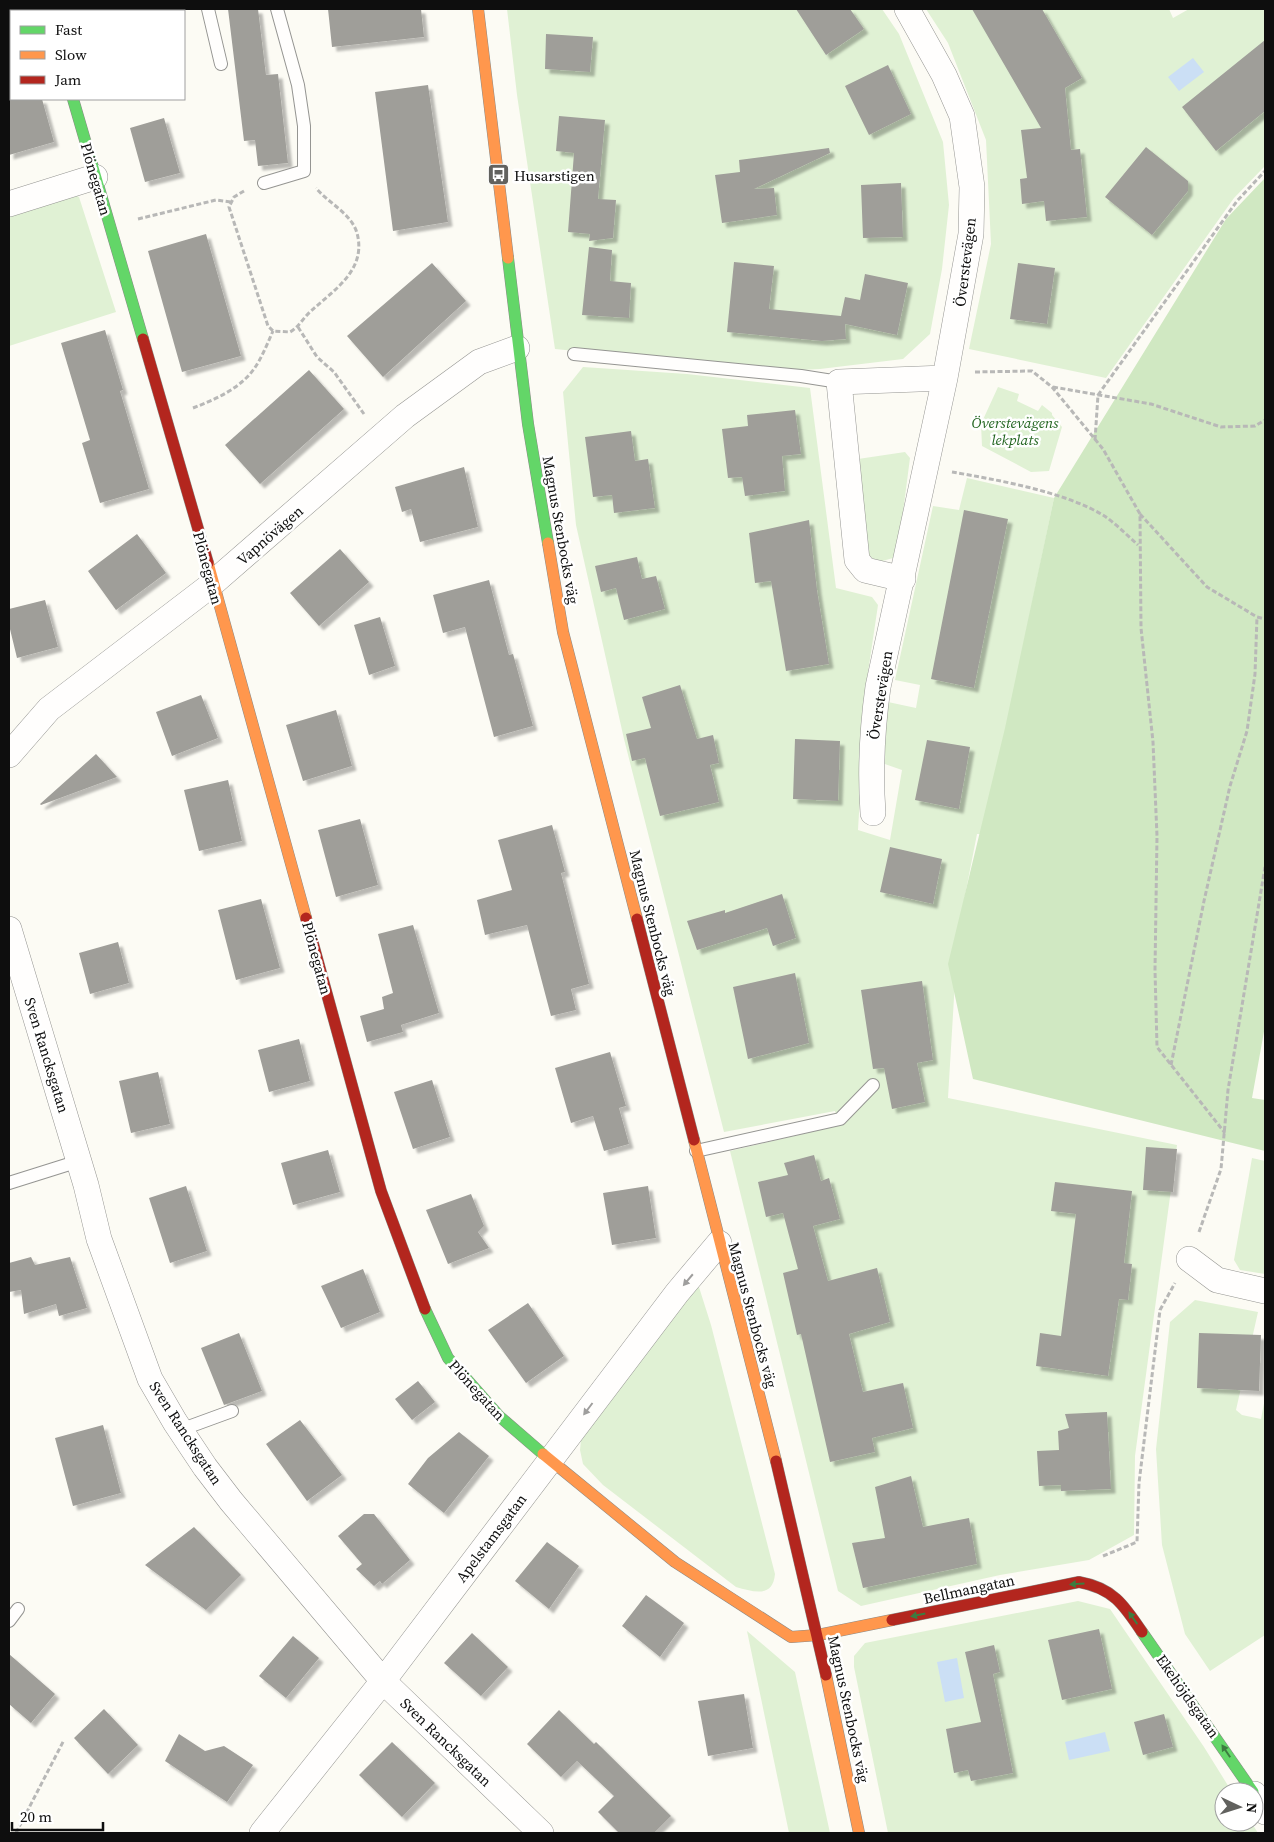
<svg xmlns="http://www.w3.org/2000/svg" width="1274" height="1842" viewBox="0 0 1274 1842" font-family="'Source Serif 4',serif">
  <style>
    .green { fill: #e0f1d4 }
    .forest { fill: #d0e8c2 }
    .water { fill: #cbdff5 }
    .building { fill: #9f9e99; filter: url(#shadow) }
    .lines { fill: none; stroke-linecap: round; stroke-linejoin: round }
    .lane-casing { stroke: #959592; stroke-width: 14 }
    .street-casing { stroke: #959592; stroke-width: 26 }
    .fast-casing { stroke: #8c8b88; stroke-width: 12 }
    .slow-casing { stroke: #8c8b88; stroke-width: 12 }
    .jam-casing { stroke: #8c8b88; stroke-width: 12 }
    .path { stroke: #b8b8b7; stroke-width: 3; stroke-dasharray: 5 2.5; stroke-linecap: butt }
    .lane { stroke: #fffefd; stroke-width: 12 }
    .street { stroke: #fffefd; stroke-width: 25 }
    .fast { stroke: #63d668; stroke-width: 11 }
    .slow { stroke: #ff974d; stroke-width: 11 }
    .jam { stroke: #b3261e; stroke-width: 11 }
    .oneway { fill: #9f9e9d }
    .oneway2 { fill: #3d7c40 }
    .labels { text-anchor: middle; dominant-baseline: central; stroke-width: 5; stroke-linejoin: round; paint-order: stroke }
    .poi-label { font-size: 15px; fill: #0e0e0e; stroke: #fff; text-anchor: start }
    .street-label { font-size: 15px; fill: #0e0e0e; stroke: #fff }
    .park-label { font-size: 15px; font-style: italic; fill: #226520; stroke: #fff }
  </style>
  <defs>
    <filter id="shadow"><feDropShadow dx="4.5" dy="4.5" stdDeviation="1" flood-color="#0004"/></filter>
  </defs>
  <rect width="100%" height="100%" fill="#fcfbf4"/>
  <path class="green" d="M507,9H882L899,34L943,142L949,205L942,269L930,334L903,359L820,369L779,371L555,349L517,95Z
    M926,9H1169L1173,18L1189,9H1265V166L1234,198L1106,378L969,349L991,244L986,140L948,43Z
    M75,195L79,197L116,312L9,346V216Z
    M583,367L687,374L810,388L836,588L872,597L878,605L867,679L858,830L890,840L902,770L879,762L888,702L916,708L920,685L895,680L933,506L959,510L967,478L1054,498L984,834H977L958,931L948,1098L1177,1145L1135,1456L1134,1535L1089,1560L1000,1575L861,1606L838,1591L730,1151L837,1126L835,1111L724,1132L624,739L576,525L563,392Z
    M998,387L1019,394L1017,401L1038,411L1042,405L1052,413V415L1062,427L1049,471L1031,472L982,446L981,424Z
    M905,452L910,458L899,543L893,558L879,562L869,556L858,459Z
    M1252,1158L1265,1161V1274L1240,1270L1234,1260Z
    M698,1284L711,1325L775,1574C773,1598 754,1592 736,1587L603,1485L583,1464L580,1450L581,1440Z
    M1195,1300L1258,1312L1236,1410L1242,1415L1261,1419L1265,1398V1635L1210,1671L1185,1634L1162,1545L1156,1449L1170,1322Z
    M1078,1601L1110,1609L1204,1747L1232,1792H1224V1822H1251L1258,1833H888L854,1667V1656L865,1643Z
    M747,1631L795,1672L830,1833H789Z"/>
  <path class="forest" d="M1265,178V1026L1252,1098L1265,1100V1151L973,1079L948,964L1005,728L1054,498L1226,219Z"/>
  <path class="water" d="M1193,58L1204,72L1179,91L1168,77Z
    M957,1658L964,1698L945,1702L937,1662Z
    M1105,1732L1110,1751L1069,1760L1065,1742Z"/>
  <path class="building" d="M228,9H258L266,75L278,74L288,163L258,166L255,140L244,141Z
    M328,9H421L424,37L332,47Z
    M796,9H850L864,29L826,55Z
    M972,9H1042L1082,78L1065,88L1071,150L1080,149L1087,217L1046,221L1044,201L1022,204L1020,179L1027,178L1021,130L1041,128Z
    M546,34L593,37L590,72L545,69Z
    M1265,40V111L1216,151L1182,107Z
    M888,65L911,114L869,135L845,86Z
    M428,85L448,222L393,231L375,92Z
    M9,99H42L54,142L9,155Z
    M559,116L605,120L598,199L616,200L613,238L589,241L590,234L568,232L574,153L556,151Z
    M164,118L180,173L145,182L130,128Z
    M1146,147L1188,181V191L1152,235L1105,197Z
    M829,148L830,153L754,189L774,188L777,215L722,223L715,175L740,172L739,160Z
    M901,183L903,237L863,238L861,185Z
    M206,234L241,356L182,372L148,251Z
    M589,247L612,250L610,281L631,283L629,318L582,315Z
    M734,262L774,266L769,309L841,316L845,297L860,300L865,274L908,283L897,335L845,324L846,339L822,341L727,332Z
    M432,263L466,301L383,377L347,336Z
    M1018,263L1055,268L1047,324L1010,319Z
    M105,330L123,390L120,391L149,489L100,503L82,443L90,440L61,343Z
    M309,370L344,409L260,484L225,445Z
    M795,410L801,454L782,456L785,491L745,496L742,477L728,478L722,429L748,426L747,415Z
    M631,431L635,461L648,459L655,508L614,513L612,495L593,497L585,437Z
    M464,467L478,527L420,542L411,509L402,512L395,487Z
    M964,510L1008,519L974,688L931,679Z
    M809,520L817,590L829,664L786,671L771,581L755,583L749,533Z
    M137,534L166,573L116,610L88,571Z
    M340,549L369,582L319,626L290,593Z
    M637,557L642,579L656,576L665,609L624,620L616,588L601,592L595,566Z
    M489,580L509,655L513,654L533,726L494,737L465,627L443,633L433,595Z
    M45,600L58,647L17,658L9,625V609Z
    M380,617L395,666L369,675L354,625Z
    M680,685L697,739L713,735L719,763L710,765L719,802L660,816L645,758L632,761L626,734L651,728L642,697Z
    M201,695L218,738L172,756L156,712Z
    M336,710L352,766L303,781L286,725Z
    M795,739L840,741L838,801L793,799Z
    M927,740L970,747L959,809L915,800Z
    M96,754L117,777L41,805L40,804Z
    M228,780L242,841L199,851L184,790Z
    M360,819L378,885L336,897L318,830Z
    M552,825L565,872L561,873L589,984L571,989L576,1010L551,1016L527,925L485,935L477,900L512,890L498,840Z
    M890,847L942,859L933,904L880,892Z
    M782,894L796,938L773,946L767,928L697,950L687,921L725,910V913Z
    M261,899L280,968L236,980L218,910Z
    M413,925L439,1013L401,1025L403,1032L367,1042L360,1016L384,1009L382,997L393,993L378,934Z
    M118,942L129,983L90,994L79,953Z
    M795,973L809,1043L748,1059L733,987Z
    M922,981L933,1060L917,1063L925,1102L892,1109L884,1068L873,1069L861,990Z
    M299,1039L310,1081L269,1092L258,1050Z
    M610,1052L626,1106L619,1108L629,1144L604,1151L593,1116L571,1123L555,1068Z
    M158,1072L170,1124L131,1133L119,1081Z
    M432,1080L450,1137L413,1149L394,1092Z
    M1146,1147L1177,1149L1173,1192L1143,1190Z
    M328,1150L340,1192L293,1205L281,1163Z
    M814,1155L821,1181L829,1178L840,1219L813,1226L828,1281L877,1268L890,1322L849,1334L863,1392L903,1383L913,1428L872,1438L875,1452L830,1462L801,1334L797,1335L783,1273L798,1269L783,1213L766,1217L758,1182L788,1175L784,1163Z
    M1055,1182L1132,1191L1124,1263L1132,1264L1128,1300L1119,1299L1108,1376L1036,1366L1040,1333L1061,1336L1076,1214L1051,1211Z
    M186,1186L207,1251L170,1263L149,1198Z
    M648,1186L656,1238L612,1245L603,1193Z
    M471,1194L484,1226L478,1232L489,1248L448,1264L426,1210Z
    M31,1257L35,1265L70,1257L87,1308L59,1316L56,1304L24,1314L21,1290L9,1292V1263Z
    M363,1269L380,1312L341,1328L321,1286Z
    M528,1303L564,1356L526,1383L488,1330Z
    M239,1333L262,1391L224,1405L201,1348Z
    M1199,1333L1261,1335L1259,1391L1197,1388Z
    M418,1381L435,1402L412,1420L395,1399Z
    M1107,1412L1111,1489L1061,1491V1485L1039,1486L1037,1451L1059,1450L1058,1431L1069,1428L1065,1414Z
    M300,1420L342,1475L307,1501L266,1444Z
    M103,1425L121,1493L73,1506L55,1438Z
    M459,1432L489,1456L444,1513L408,1484L428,1458Z
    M911,1476L923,1527L969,1518L977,1564L863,1588L852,1543L885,1538L875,1487Z
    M364,1514H374L410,1560L382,1584L380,1581L374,1586L356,1569L362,1564L338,1536Z
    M194,1527L241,1575L206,1610L145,1565Z
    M547,1542L579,1566L549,1609L515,1581Z
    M646,1595L684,1623L660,1657L622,1626Z
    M1099,1629L1112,1689L1062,1700L1048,1640Z
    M472,1633L508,1667L481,1696L444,1663Z
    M293,1636L319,1658L286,1698L259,1676Z
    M994,1645L1000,1672L993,1674L1013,1773L971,1781L968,1770L954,1773L946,1729L981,1722L965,1652Z
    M9,1654L55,1694L31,1723L9,1704Z
    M744,1694L753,1748L708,1756L698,1701Z
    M104,1709L138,1745L108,1774L74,1738Z
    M559,1710L594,1744L596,1742L671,1816L654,1833H619L598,1812L614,1796L577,1761L561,1777L527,1744Z
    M1164,1714L1173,1747L1143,1755L1134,1722Z
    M179,1734L205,1751L224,1746L253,1765L227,1802L165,1761Z
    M392,1742L435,1783L402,1817L359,1775Z"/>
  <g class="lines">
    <defs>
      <path id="lane" d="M208,9L221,64
        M264,183L304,171V126L298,85L277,9
        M574,354L801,376L839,382
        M696,1151L840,1119L873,1085
        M9,1183L79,1161
        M180,1430L232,1411
        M9,1621L18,1609"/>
      <path id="street" d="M47,9L48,11
        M9,204L95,177
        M903,579L865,570L857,560L839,382L945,378
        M9,755L49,709L206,589L405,416L479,362L517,348
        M873,813C870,771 872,730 878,687L945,378L971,234L972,187L962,116L944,75L907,9
        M9,929L86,1185L99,1239L150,1379L175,1422L205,1467L231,1501L383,1681L541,1833
        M1189,1259L1217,1280L1265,1291
        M1254,1794L1265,1812
        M262,1833L383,1681L677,1293L719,1243"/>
      <path id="fast" d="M73,99L143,339
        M508,258L528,424L548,543
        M425,1309L448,1358L499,1416L543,1454
        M1142,1632L1253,1792"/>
      <path id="slow" d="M478,9L508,258
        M548,543L563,632L637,919
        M208,563L306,918
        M694,1140L776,1461
        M543,1454L675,1562L791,1637L818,1635L892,1620
        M826,1675L859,1833"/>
      <path id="jam" d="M143,339L208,563
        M306,918L381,1191L425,1309
        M637,919L694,1140
        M776,1461L826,1675
        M892,1620L1079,1582C1113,1588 1124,1605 1142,1632"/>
    </defs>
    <use href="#lane" class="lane-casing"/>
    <use href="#street" class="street-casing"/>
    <use href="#fast" class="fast-casing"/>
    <use href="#slow" class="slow-casing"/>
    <use href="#jam" class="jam-casing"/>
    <path class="path" d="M244,191L234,197L229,207L268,326L273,331L290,332C299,327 303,318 311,311C334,290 367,270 357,233C351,213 328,203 316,188
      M138,219L216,200L231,202
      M298,327L317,357L334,372L364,414
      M975,372L1032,371L1052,387L1103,449L1140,514L1141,628L1153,742L1157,836L1155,970L1157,1047L1225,1133
      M1053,387L1151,404L1221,427L1255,426L1265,420
      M193,408C216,399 242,388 256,366C263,355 268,342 273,331
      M1095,440L1098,395L1237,201L1265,171
      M952,472C998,480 1067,492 1106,517C1117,525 1128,536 1138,545
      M1140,514L1207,587L1257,617L1265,619
      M1171,1065L1204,901L1230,786L1247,731L1255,674L1257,617
      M1199,1232L1221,1169L1228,1090L1265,867
      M1103,1556L1137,1542L1139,1483L1160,1310L1175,1283
      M16,1833L64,1740"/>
    <use href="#lane" class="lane"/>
    <use href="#street" class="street"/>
    <use href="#fast" class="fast"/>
    <use href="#slow" class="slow"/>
    <use href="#jam" class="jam"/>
  </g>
  <defs><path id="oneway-solid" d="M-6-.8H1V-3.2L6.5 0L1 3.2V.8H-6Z" transform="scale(1.25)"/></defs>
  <g class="oneway">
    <use href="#oneway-solid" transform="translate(688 1280) rotate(130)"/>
    <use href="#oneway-solid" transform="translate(588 1409) rotate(127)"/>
  </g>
  <g class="oneway2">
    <use href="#oneway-solid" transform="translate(1077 1584) rotate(177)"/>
    <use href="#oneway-solid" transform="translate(918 1615) rotate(168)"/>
    <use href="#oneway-solid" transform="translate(1133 1618) rotate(-125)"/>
    <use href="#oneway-solid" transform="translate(1226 1751) rotate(-124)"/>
  </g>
  <defs>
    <symbol id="bus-square" viewBox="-11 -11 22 22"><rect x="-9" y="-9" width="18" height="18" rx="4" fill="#61615e" stroke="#fff"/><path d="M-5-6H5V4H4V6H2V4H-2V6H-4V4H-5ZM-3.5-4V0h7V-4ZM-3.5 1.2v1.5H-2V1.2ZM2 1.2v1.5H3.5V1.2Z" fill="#fff"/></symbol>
  </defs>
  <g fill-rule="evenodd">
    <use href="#bus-square" x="486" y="162" width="25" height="25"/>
  </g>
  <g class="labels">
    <g class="poi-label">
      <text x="514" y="175">Husarstigen</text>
    </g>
    <g class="street-label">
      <text transform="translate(96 179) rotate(74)">Plönegatan</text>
      <text transform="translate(965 262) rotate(-83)">Överstevägen</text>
      <text transform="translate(561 530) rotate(80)">Magnus Stenbocks väg</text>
      <text transform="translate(270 535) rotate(-41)">Vapnövägen</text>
      <text transform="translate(208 568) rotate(75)">Plönegatan</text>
      <text transform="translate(880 695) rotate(-81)">Överstevägen</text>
      <text transform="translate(653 923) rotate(76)">Magnus Stenbocks väg</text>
      <text transform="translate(317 958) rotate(75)">Plönegatan</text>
      <text transform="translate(47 1055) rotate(73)">Sven Rancksgatan</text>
      <text transform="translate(753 1315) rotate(75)">Magnus Stenbocks väg</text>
      <text transform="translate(477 1390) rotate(48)">Plönegatan</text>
      <text transform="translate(186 1433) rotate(57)">Sven Rancksgatan</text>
      <text transform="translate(491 1538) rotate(-53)">Apelstamsgatan</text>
      <text transform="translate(969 1589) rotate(-12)">Bellmangatan</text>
      <text transform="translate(1188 1696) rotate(55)">Ekehöjdsgatan</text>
      <text transform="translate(849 1709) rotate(78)">Magnus Stenbocks väg</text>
      <text transform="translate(446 1742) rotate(44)">Sven Rancksgatan</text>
    </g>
    <g class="park-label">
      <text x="1015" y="422">Överstevägens<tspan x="1015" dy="17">lekplats</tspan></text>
    </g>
  </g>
  <rect width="1274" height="1842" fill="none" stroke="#0e0e0e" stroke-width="20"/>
  <rect x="10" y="10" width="175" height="90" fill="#ffffff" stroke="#9f9f9f"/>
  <rect x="20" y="26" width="25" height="8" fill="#63d668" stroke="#9f9f9f"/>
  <text x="55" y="35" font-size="15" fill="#0e0e0e">Fast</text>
  <rect x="20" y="51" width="25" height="8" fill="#ff974d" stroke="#9f9f9f"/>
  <text x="55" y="60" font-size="15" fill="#0e0e0e">Slow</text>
  <rect x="20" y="76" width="25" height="8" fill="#b3261e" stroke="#9f9f9f"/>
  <text x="55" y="85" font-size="15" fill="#0e0e0e">Jam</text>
  <g transform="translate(1239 1807) rotate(94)"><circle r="24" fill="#ffffff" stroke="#9f9f9f"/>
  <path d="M0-4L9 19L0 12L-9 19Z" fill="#61615e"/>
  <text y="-8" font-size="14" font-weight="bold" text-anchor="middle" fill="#0e0e0e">N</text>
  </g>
  <path d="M12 1822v8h91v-8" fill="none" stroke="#0e0e0e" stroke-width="2.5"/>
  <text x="20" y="1822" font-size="15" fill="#0e0e0e" stroke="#ffffff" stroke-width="4" paint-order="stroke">20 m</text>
</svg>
